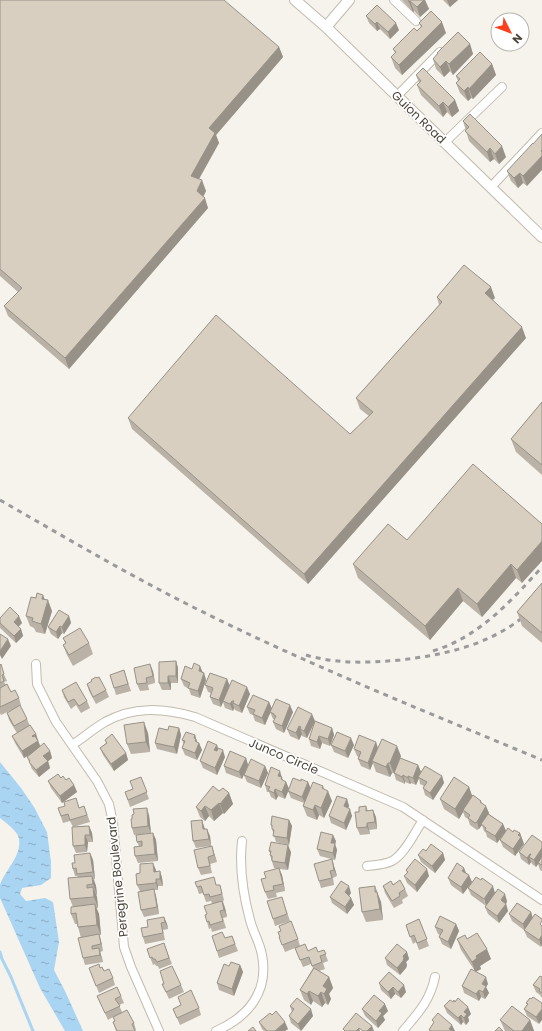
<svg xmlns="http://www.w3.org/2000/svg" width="542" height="1031" viewBox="0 0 542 1031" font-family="Poppins,sans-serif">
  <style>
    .water { fill: url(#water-ripples) }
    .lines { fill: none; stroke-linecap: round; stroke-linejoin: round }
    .stream { stroke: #a9d4f2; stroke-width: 3 }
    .minor-casing { stroke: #c2bbae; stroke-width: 10 }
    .tertiary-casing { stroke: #c2bbae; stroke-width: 12 }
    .minor { stroke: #fff; stroke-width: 8 }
    .tertiary { stroke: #fff; stroke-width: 10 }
    .rail { stroke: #9a9a9a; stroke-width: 3; stroke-dasharray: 5 5; stroke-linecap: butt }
    .wall { fill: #bab2a6 }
    .shaded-wall { fill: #979187 }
    .building { fill: #d8cfc1; stroke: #979187 }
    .labels { text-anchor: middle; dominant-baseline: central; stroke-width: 3.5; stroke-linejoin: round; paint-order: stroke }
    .street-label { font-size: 12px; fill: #4b4439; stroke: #fff }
  </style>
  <defs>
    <pattern id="water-ripples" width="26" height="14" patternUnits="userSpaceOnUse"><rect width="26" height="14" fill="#a9d4f2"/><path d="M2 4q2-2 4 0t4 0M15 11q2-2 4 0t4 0" fill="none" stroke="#8caec5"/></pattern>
  </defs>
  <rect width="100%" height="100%" fill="#f6f3ec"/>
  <path class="water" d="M0,762L21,788L34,807L47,832L51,862V878L41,885L22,888L20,894L26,901L45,898L53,902L59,942L54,970L65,991L83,1031H65L40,988L0,898C0,894 0,889 0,885C5,870 22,856 19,839C18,831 6,823 0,818Z"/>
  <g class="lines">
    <path class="stream" d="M0,952L2,959L11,977L33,1031"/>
    <defs>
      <path id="minor" d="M394,0L416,21
        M397,96L440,52
        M445,142L502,87
        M491,187L542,133
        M36,664L37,684L56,722L97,781L109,804L113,823L124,947L131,967L159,1031
        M72,745C83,738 93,729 105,722C134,706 163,708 195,717L403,807L542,900
        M367,866C375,865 384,865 392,861C404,855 415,832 423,820
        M216,1031C248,1017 269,992 262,955C260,943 253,932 250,920C243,894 239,868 242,841
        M403,1031C418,1013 430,1001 435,977"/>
      <path id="tertiary" d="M295,0L326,27L542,237
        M326,27L349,0"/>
    </defs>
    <use href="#minor" class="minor-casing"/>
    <use href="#tertiary" class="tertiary-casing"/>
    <use href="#minor" class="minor"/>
    <use href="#tertiary" class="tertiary"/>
    <path class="rail" d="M0,500C61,535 122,571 185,603C301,662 422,710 542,760
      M433,651C479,637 511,601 542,567
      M306,655C337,664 367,663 400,660C453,654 505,641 542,599"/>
  </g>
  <path class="wall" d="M0,0L279,47L283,57L216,135L219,143L199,179L206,191L203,197L208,208L69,369L8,316L4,306L18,292L0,276Z
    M402,0H425L429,9L420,17L414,11L413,12Z
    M443,0H458L450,7Z
    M366,16L399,30L390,39L380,29L377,31L369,23Z
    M419,23L446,33L402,75L395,68L391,57L395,53L393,49L421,27Z
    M470,44L473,54L453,75L450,71L444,77L436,69L433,59L438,54L437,53Z
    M492,64L496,75L473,99L471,98L468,101L460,93L456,83L458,81L456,76Z
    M416,75L455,100L459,111L452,117L447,112L443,117L421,95L417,85L419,83Z
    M463,121L506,157L499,164L494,159L490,162L469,141Z
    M533,144L527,186L523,183L518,188L511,181L507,171Z
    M437,297L495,298L492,300L526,338L308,584L132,429L128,418L350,434L369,416L360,409L356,398L439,305Z
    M542,402V475L516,452L511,439Z
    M542,524L522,583L516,578L482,617L463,601L430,640L358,578L353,564L407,540Z
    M542,583V643L522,626L517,612Z
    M45,600L52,611L45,634L36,632L34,628L30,626L26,616Z
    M69,616L71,623L64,634L62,633L58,639L51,634L48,627Z
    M0,618L22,623L18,627L21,629L23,636L16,643L0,628Z
    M63,638L89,643L93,654L73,666L67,655L63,645L66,644Z
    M176,661L178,668V683H171V690H162L159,683Z
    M0,665L7,681L4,682L6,685L11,692L19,698L21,705L20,706L27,719L30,726L17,733L9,720L7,713L16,708L1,715L0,713Z
    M124,670L131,691L116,695L114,688Z
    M153,671L155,683L148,685L149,690L140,691L137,684Z
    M203,672L204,673L206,680L200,698L191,695L189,689L184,686L181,679Z
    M227,679L229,686L250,694L242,713L235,710L234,708L233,711L225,708L223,702L221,707L213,704L210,697L211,693L208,692L205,685Z
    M87,684L106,690L109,697L96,704L89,691Z
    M62,690L87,701L90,708L81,713L76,705L71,709L64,697Z
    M269,702L272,709L293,712L284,733L276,729L273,722L275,719H273L270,712L265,725L255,721L253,715L250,714L247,707Z
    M315,721L307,738L302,736V734L299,740L290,736L287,729Z
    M179,728L181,735L177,754L157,749L155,743L168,730Z
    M332,728L334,735L330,746L322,743L320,749L311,746L309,739Z
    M148,733L150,752L131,754L127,744Z
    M36,734L40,746L50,751L52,758L48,761L50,768L39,777L32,769L27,757L32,753L24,758L15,743L12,736Z
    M195,735L197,742L199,743L202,750L197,760L185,755L182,748L184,745L182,740Z
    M105,740L126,753L128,760L114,771L103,755L100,748L106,743Z
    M376,742L378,748L401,756L400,758L418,765L421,772L442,776L444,783L433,800L425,795L423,788L424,786L420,784L419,778L416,785L411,783L410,784L405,782V784L396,780L394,773H392L390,777L376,772L373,763L370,770L361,766L358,759L359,757L357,756L354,749Z
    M217,745L218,749L225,757L217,775L203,768L200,761Z
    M331,745H354L348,758L334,752Z
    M246,758L248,765L242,779L226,773L224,766Z
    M265,766L268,773L261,788L247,782L244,775Z
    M141,777L149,799L130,807L125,792L133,789Z
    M61,778L66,780L74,785L77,792L62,803L51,788L48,781Z
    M282,778L283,780L286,782L289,789L285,799L278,796L276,800L271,797L269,792H267L265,785Z
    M301,781L308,782L310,788L324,789L332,801L324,818L319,815L317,820L307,816L303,806L304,803L291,798L288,791Z
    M469,787L472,797L481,801L489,813V814L503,824L506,831L497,843L487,837L486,833L484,831L482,825L479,829L477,830L470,825L468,819L465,817L463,812L459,819L444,809L440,799Z
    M219,791L229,793L233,804L224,814L223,813L214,821L209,816L205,821L200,817L196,807Z
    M347,799L349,806L348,808L352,816L346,830L331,823L329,816Z
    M79,805V808L84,806L90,822L73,827L89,826L92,833L93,842H88L87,852L76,853L73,846V827L70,821L63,823L58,808Z
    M366,806L368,811L376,817L377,829L369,830L370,834L360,835L357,828L359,812Z
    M149,815L151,833L134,835L132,828Z
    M202,820L205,829L210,836L211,846H212L214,853L217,862L210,864L212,873L201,875L198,868L210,846L196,848L193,841Z
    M289,820L292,826L289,845L276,842L272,829V827L271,825Z
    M513,832L520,833L524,844L515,856L503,847L500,840Z
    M153,833L156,840L158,861L138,863L135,856L139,846L137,842Z
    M336,841L335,844L337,850L335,860L320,856L317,849Z
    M542,842V871L540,870L538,864L536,867L532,864L531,862L529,865L521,859L519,852Z
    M269,851L291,852L288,870L279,869L282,875L285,891L276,893L277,897L268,899L265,892L266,878L279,869L274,868L270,855V853Z
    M90,853L93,860L95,879H94L96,886L97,895H96L97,897L98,908H96L99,914L101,935H99L101,941L103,951L100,952L103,962L85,965L83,958L85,937L81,938L78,927L77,924H75L71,914L73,907L70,899L78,877L77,876H75L73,869L75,863Z
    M443,853L445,860L435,873L421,862L418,855Z
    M332,859L337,876L333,878L334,885L321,888L319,881Z
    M156,870V872L160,871L162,878L163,886H158V890H154L156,896L159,914L144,917L141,910L140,891L137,885L140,873Z
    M406,870L429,876L417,892L407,883L404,876L407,873Z
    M466,873L472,882L463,894L451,885L448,878Z
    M476,877L486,906L471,895L468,888Z
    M195,882L217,885H220L224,900L223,901L225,908L227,917L223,918L226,928L212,932L211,928L209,929L207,922V914L212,903L211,901L206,902L203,893L199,894Z
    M393,885L405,889L408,896L402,900L403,903L394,908L385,893L383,886Z
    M375,886L381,902L383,920L366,922L362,912Z
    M351,893L349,896L351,898L354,905L347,914L332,903L330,897Z
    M507,901L506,904L508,911L499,923L488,914L485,907Z
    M284,903L290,921L275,926L273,919Z
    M531,912L541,947L527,937L524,930L512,921L509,914Z
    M164,917L167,924L168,929L163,930L165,940L145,944L143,937L148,927Z
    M419,919L429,946L419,950L416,942L413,944L406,925Z
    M456,924L459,931L451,949L442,944L439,937L440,935L438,934L435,927Z
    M212,936L225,938L232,936L238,951L219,958Z
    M279,937L298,939L300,946L308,951L318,952L324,950L328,961L323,963L325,969L319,971L329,977L333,988L329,994L331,999L328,1005L325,1003L322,1007L313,1001L311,1005L304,1000L300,990L313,968L311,964L303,967L295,948L285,952Z
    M457,939H467L491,959L480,966L481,969L476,972L488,984L486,987L489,993L485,999L481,997L479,1001L464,993L462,986L475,971L461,950Z
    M164,943L172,964L159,969L158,966H156L155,964L153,965L147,949Z
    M407,952L409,959L406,962L407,965L406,968L400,975L387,965L385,958Z
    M240,965L243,972L234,996L219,990L217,983L229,966Z
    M89,968H100L113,978L115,985L99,993Z
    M389,972L406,992L401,998L395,994L391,999L381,990L379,983Z
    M542,977V998L540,995L536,992L533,985Z
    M162,984L181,985L184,992L169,999Z
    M97,996H121L124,1003L119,1005L122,1012L134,1023L136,1030L135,1031H116L113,1022L115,1021L113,1017L108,1020Z
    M178,997L199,1008L201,1015L180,1025L173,1009L181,1005Z
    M530,998L539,1024L527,1016L524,1009L527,1004L526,1003Z
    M453,1002L471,1014L468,1017L469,1021L466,1025L463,1022L461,1025L447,1013L444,1006Z
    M290,1006L313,1016L301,1031L291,1023L289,1016L292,1012Z
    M362,1009L388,1011L383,1016L385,1020L378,1028L365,1016Z
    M272,1015L288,1029L285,1031H264L262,1029L259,1022Z
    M500,1020H530L534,1031H505Z"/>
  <path class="shaded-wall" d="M421,0H425L429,9L420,17L417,7Z
    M447,0H458L450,7Z
    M410,1L414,11L413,12L409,2Z
    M377,22L380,29L377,31L375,24Z
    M442,22L446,33L402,75L399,65Z
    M396,23L399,30L390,39L388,32Z
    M470,44L473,54L453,75L449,64Z
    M279,47L283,57L216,135L219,143L195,186L191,176L209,128Z
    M446,61L450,71L444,77L440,67Z
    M492,64L496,75L473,99L469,89Z
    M468,87L471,98L468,101L464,91Z
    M455,100L459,111L452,117L448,107Z
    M443,102L447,112L443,117L439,106Z
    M502,146L506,157L499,164L495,154Z
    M490,148L494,159L490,162L487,152Z
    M542,156V170L527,186L523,176Z
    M520,173L523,183L518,188L514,178Z
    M202,180L206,191L201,201L197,191Z
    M205,198L208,208L69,369L65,358Z
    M491,287L495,298L488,304L485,293Z
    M522,327L526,338L308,584L304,574Z
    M542,541V561L522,583L517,570Z
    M511,564L516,578L482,617L477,604Z
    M458,588L463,601L430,640L425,626Z
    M43,595L47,605L48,600L52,611L45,634L41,624L42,599Z
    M19,616L22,623L16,629L14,622Z
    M69,616L71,623L64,634L62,627Z
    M60,626L62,633L58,639L56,632Z
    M21,629L23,636L16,643L14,636Z
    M8,639L11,646L2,659L0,655V651Z
    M176,661L178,668V683L176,676Z
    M150,664L153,671L155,683L153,676Z
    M200,666L203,673L199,671Z
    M204,673L206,680L200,698L198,691Z
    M168,676L171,683V690L168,683Z
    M227,679L230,686L223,701V702L221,707L219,700Z
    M247,687L250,694L242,713L239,706Z
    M232,701L234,708L233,711L230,704Z
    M269,702L272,709L265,725L262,718Z
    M290,705L293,712L284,733L282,726Z
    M312,714L315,721L307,738L304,731Z
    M144,722L148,733L150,752L146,742Z
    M299,726L302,734L299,740L296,733Z
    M179,728L181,735L177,754L174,747Z
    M332,728L334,735L330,746L328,739Z
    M36,734L38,741L35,743L32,736Z
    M195,735L198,745L199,743L202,750L197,760L195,753L194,738Z
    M319,736L322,743L320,749L317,742Z
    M351,738L354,745L348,758L345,751Z
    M38,741L41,748L24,758L22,751Z
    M376,742L378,749L372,761L373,763L370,770L368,763Z
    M217,745L219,752L214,750Z
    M397,746L401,756L394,774L390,763Z
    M223,750L225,757L217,775L215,768Z
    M50,751L52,758L46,763L43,756Z
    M126,753L128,760L114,771L111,764Z
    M246,758L248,765L242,779L239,772Z
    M48,761L50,768L39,777L36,770Z
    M388,763L392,773L390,777L386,767Z
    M418,765L421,772L418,777L419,778L416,785L413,778Z
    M265,766L268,773L261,788L259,781Z
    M280,771L282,778L284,784L278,776Z
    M403,775L405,782V784L402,777Z
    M408,776L411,783L410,784L408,778Z
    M442,776L444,783L433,800L430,793Z
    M286,782L289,789L285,799L282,792Z
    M308,782L311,789L305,803L302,797Z
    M74,785L77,792L62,803L60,796Z
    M323,786L326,795L328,791L332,801L324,818L321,808L322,788Z
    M469,787L473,798L463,810V812L459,819L455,809Z
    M275,789L278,796L276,800L274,793Z
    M229,793L233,804L224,814L220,804Z
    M347,799L349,806L346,813L344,806Z
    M219,803L223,813L214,821L211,810Z
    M315,805L319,815L317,820L313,810Z
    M205,806L209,816L205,821L201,811Z
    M486,806L489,813L482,825L481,824L482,825L479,829L477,822Z
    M147,808L149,815L151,833L148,826Z
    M350,809L352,816L346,830L344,823Z
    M373,810L376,817L377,829L375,822Z
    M202,820L204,827L206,836L203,829Z
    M289,820L292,826L289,845L287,838Z
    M367,823L369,830L370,834L367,827Z
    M503,824L506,831L497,843L495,836Z
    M89,826L92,833L93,842L90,835Z
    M207,829L210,836L211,846L209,839Z
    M153,833L156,840L158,861L155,854Z
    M520,833L524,844L515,856L513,849L518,835Z
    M85,835L88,842L87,852L85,845Z
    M333,835L336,841L335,844L337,850L335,860L333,853L331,843Z
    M288,845L291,852L288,870L285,863Z
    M212,846L214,853L217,862L214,855Z
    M542,848V859L538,863V864L536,867L534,860Z
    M90,853L93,860L95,879L93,872Z
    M443,853L445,860L435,873L432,866Z
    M530,854L531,858L529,857L531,862L529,865L527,858Z
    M332,859L334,866L337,876L334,870Z
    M153,863L156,870L157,879L154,872Z
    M279,868L282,875L285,891L283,884Z
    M464,868L467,875L462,871Z
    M427,869L429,876L417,892L415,885Z
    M160,871L162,878L163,886L160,879Z
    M469,875L472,882L463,894L461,887Z
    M92,876L96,886L97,895L93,884Z
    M156,879L158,886V890L156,883Z
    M349,886L351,893L347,899L345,892Z
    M375,886L378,895L377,892L381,902L383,920L380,909Z
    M493,886L495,893L486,906L484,899Z
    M93,887L97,897L98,908L94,897Z
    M154,889L156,896L159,914L157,907Z
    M505,894L507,901L506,904L508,911L499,923L497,916L501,900Z
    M351,898L354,905L347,914L345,907Z
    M222,901L225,908L227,917L224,910Z
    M95,904L99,914L101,935L97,925Z
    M531,912L533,919L525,931L523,924Z
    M164,917L167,924L168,929L165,922Z
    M456,924L459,931L451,949L448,942Z
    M99,934L101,941L103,951L101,944Z
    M542,935V945L541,947L539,940Z
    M99,948L103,962L100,955Z
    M487,949L491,959L480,966L481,969L475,972L472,962L476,956Z
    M407,952L409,959L406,962L407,965L406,968L400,975L397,968L403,956Z
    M240,965L243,972L234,996L232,989Z
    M329,977L333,988L329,994L331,999L328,1005L324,994L323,986Z
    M486,977L488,984L486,987L489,993L485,999L483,992L482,984Z
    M404,985L406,992L401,998L398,992Z
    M393,987L395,994L391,999L388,992Z
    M479,990L481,997L479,1001L476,994Z
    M309,991L313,1001L311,1005L307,994Z
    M321,992L325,1003L322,1007L318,996Z
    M385,1004L388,1011L383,1016L385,1020L378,1028L376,1021L379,1011Z
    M468,1007L471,1014L468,1017L469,1021L466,1025L464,1018V1012Z
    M311,1009L313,1016L301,1031L298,1024Z
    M542,1009V1020L539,1024L536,1017Z
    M461,1015L463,1022L461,1025L458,1018Z
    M530,1020L534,1031H522Z
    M285,1022L288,1029L285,1031H275Z
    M452,1025L455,1031H450L449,1029Z
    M372,1026L374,1031H367Z
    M359,1028L360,1031H356Z"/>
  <path class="building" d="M0,0H224L279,47L209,128L215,133L191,176L202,180L197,191L205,198L65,358L4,306L22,288L0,269Z
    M408,0H424L417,7L410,1L409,2Z
    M377,5L396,23L388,32L377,22L375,24L366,16Z
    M431,11L442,22L399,65L391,57L396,52L393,49L414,28L417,31L422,26L419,23Z
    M458,32L470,44L449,64L446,61L440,67L433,59L438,53H437Z
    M480,52L492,64L469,89L468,87L464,91L456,83L460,79L456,76Z
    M423,68L455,100L448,107L443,102L439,106L417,85L421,81L416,75Z
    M470,114L502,146L495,154L490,148L487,152L465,131L469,127L463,121Z
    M542,134V150L541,151L542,152V156L523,176L520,173L514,178L507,171L533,143V144Z
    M464,265L491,287L485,293L522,327L304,574L128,418L216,315L350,434L373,412L356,398L442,302L437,297Z
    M542,402V465L511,439Z
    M473,464L542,524V541L517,570L511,564L477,604L458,588L425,626L353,564L388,524L407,540Z
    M542,583V633L517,612Z
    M37,593L43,595L42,599L48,600L41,624L32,621L33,618L26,616L31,597L36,598Z
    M10,607L19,616L14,622L21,629L14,636L0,623V618Z
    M59,610L69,616L62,627L60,626L56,632L48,627Z
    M80,628L89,643L69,655L63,645L66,643L63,638Z
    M0,634L8,639L0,651Z
    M176,661V676H168V683H159V662Z
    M194,663L200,666L199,671L204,673L198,691L188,688L190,683L181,679L185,666L192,669Z
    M1,664L4,674L2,675L4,681L0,683V665Z
    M150,664L153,676L146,678L147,683L137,684L134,668Z
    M124,670L128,684L114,688L110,675Z
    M210,673L227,679L219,700L210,697L213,688L205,685Z
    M96,677L97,678L99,677L106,690L93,697L87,684L92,681L91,680Z
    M232,680L247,687L239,706L233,703L234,701H232L230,704L223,701Z
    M76,682L87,701L79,706L74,699L68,702L62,690Z
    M7,684L11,692L15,690L19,698L0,707V688Z
    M253,695L269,702L262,718L253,714L255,710L247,707Z
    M276,699L290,705L282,726L273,722L276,716L274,715V714L270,712Z
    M20,705L27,719L14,726L7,713Z
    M298,707L312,714L304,731L300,729L301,727L299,726L296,733L287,729Z
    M315,721L332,728L328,739L319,736L317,742L309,739Z
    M144,722L146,742L127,744L124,725Z
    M30,725L36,734L32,736L33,737L35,736L38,741L22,751L12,736Z
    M169,726L179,728L174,747L155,743L159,728L168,730Z
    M186,732L195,735L194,738L196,739L195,741L199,743L195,753L182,748L185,741L182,740Z
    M337,732L351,738L345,751L331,745Z
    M112,734L126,753L111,764L100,748L107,743L105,740Z
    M359,735L376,742L368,763L358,759L361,752L354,749Z
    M382,739L397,746L390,763H388L386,767L372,761Z
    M208,741L217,745L214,750L217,751L218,748L223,750L215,768L200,761Z
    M44,743L50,751L43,756L48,761L36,770L29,762L30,761L27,757Z
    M230,751L246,758L239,772L224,766Z
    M400,758L418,765L413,778L408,776V778L403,775L402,777L394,773Z
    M251,759L265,766L259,781L244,775Z
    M425,766L442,776L430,793L423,788L427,782L418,777Z
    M271,767L280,771L278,776L282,777L281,779L286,782L282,792L275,789L274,793L268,790L270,787L265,785Z
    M58,774L61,778L63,776L66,780L69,778L74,785L60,796L48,781Z
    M141,777L147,792L128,800L125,792L133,789L130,781Z
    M454,777L469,787L455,809L440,799Z
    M293,778L301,781V779L308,782L302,797L288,791Z
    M313,782L323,786L322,788L328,791L321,808L315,805L313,810L303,806Z
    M213,786L219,791L223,788L229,793L220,804L219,803L211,810L205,806L201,811L196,807Z
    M473,795L481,801L480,802L486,806L477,822L475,823L468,818L470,815L463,810Z
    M337,796L347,799L344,806L350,809L344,823L329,816Z
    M76,798L79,808L84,806L87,815L70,820L68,814L61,816L58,808L65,806L64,802Z
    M366,806V811L373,810L375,822L367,823V827L357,828L355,812H359V807Z
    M147,808L148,826L132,828L131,819H132V815L134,814L133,809Z
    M488,814L503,824L495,836L485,830L486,828L481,824Z
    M272,816L289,820L287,838L273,836L274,830L272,829V825H271Z
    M202,820L203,829H207L209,839L193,841L191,821Z
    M89,826L90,835H85V845L73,846L72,827Z
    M508,828L513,832L514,830L520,833L518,835L521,837L513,849L500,840Z
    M321,832L333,835L331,843H335L333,853L317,849Z
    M153,833L155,854L135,856L134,847L142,846V841L137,842L136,835Z
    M532,835L542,842V848L534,860L529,857L531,854H530L527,858L519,852Z
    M271,842L288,845L285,863L272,861V856L270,855L271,851H269Z
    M431,844L443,853L432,866L418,855L423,849L426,851Z
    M212,846L214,855L208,857L210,866L198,868L194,850Z
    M90,853L93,872L77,874L76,868L73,869L72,863H75L74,855Z
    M542,856V865L538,863Z
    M332,859L334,870L330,871L332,878L319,881L314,864Z
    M415,859L427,869L415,885L404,876L408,872L406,870Z
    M153,863L154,872L160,871V879H156V883L137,885L136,874L140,873V864Z
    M457,863L464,868L462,871L469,875L461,887L448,878Z
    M279,868L283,884L273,886L274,890L265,892L261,879L266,878L264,872Z
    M92,876L93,884L87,885V888L93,887L94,897L70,899L68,878Z
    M214,877L216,885H220L222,894L210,897L209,894L204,895L201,886L197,887L195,882Z
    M476,877L481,880L482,878L493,886L484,899L468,888Z
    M400,880L405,889L399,893L400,896L392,901L383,886L391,881L393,885Z
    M341,881L349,886L345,892L351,898L345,907L330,897Z
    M375,886V892H377L380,909L362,912L359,888Z
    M154,889L157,907L141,910L138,892Z
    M498,889L505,894L501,900L506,904L497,916L485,907Z
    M282,897L287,914L273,919L267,901Z
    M222,901L224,910L220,911L223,921L210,925L209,921L207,922L205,915L207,914L204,906Z
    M517,903L531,912L523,924L509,914Z
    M95,904L97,925L78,927L76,913L71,914V907Z
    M535,914L542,919V921L540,924L542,926V935L539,940L524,930Z
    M440,916L456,924L448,942L439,937L443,930L435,927Z
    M164,917L165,922L161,923L163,933L143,937L141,928L148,927L147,920Z
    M419,919L427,939L417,943L414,935L410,937L406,925Z
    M291,921L298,939L282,945L279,937H280L278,932L281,931L279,926Z
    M222,932L225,938L232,936L235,944L217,951L212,936Z
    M477,933L487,949L476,956L477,958L472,962L457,939L465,935L467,939Z
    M99,934L101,944L92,946V949L99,948L100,955L83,958L78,938Z
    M164,943L169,958L157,962L155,959H153L152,957L150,958L147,949Z
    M305,944L308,951L316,947L318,952L324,950L326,954L320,956L322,962L312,966L309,957L300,960L295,948Z
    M397,944L407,952L403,956L404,958L403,961L397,968L385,958Z
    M231,962L240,965L232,989L217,983L224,964L229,966Z
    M99,964L100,968L102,967L104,971L109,969L113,978L96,986L89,968Z
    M172,966L181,985L166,992L162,984H164L160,971Z
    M314,968L329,977L323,986L327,989L324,994L321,992L318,996L309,991L307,994L300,990Z
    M471,969L486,977L482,984L486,986L483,992L479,990L476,994L462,986Z
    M389,972L404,985L398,992L393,987L388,992L379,983Z
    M540,976L542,977V993L539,991L540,989L533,985Z
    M117,987L121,996L115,999L120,1006L105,1013L97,996Z
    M191,990L199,1008L177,1018L173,1009L181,1005L178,997Z
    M374,995L385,1004L379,1011L382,1013L376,1021L362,1009Z
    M533,997L542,1003V1009L536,1017L524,1009L528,1004L526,1003L530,998L531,999Z
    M297,998L311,1009L298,1024L289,1016L294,1009L290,1006Z
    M458,998L468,1007L464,1012L467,1014L464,1018L461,1015L458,1018L444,1006L450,1000L453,1002L454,1000L455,1002Z
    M512,1006L530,1020L522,1031H514L500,1020Z
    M127,1010L134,1023L132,1024L135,1031H117L113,1022L115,1021L113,1017Z
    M276,1011L285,1022L275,1031H267L259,1022L270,1013L272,1015Z
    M356,1013L372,1026L367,1031H363L359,1028L356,1031H345L343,1029Z
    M438,1013L452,1025L449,1029L452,1031H431L429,1030L434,1022L432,1020Z
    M253,1027L256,1031H248Z
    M499,1027L503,1031H495Z"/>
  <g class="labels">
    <g class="street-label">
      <text transform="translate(419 117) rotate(44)">Guion Road</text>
      <text transform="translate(284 756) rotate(23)">Junco Circle</text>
      <text transform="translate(117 877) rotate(-96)">Peregrine Boulevard</text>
    </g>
  </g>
  <g transform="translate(510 32) rotate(132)"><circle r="19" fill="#ffffff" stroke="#b7b4b0"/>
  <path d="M0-3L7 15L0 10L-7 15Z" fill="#fc3f1d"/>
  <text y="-6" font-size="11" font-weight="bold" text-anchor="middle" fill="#4b4439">N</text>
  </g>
</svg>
